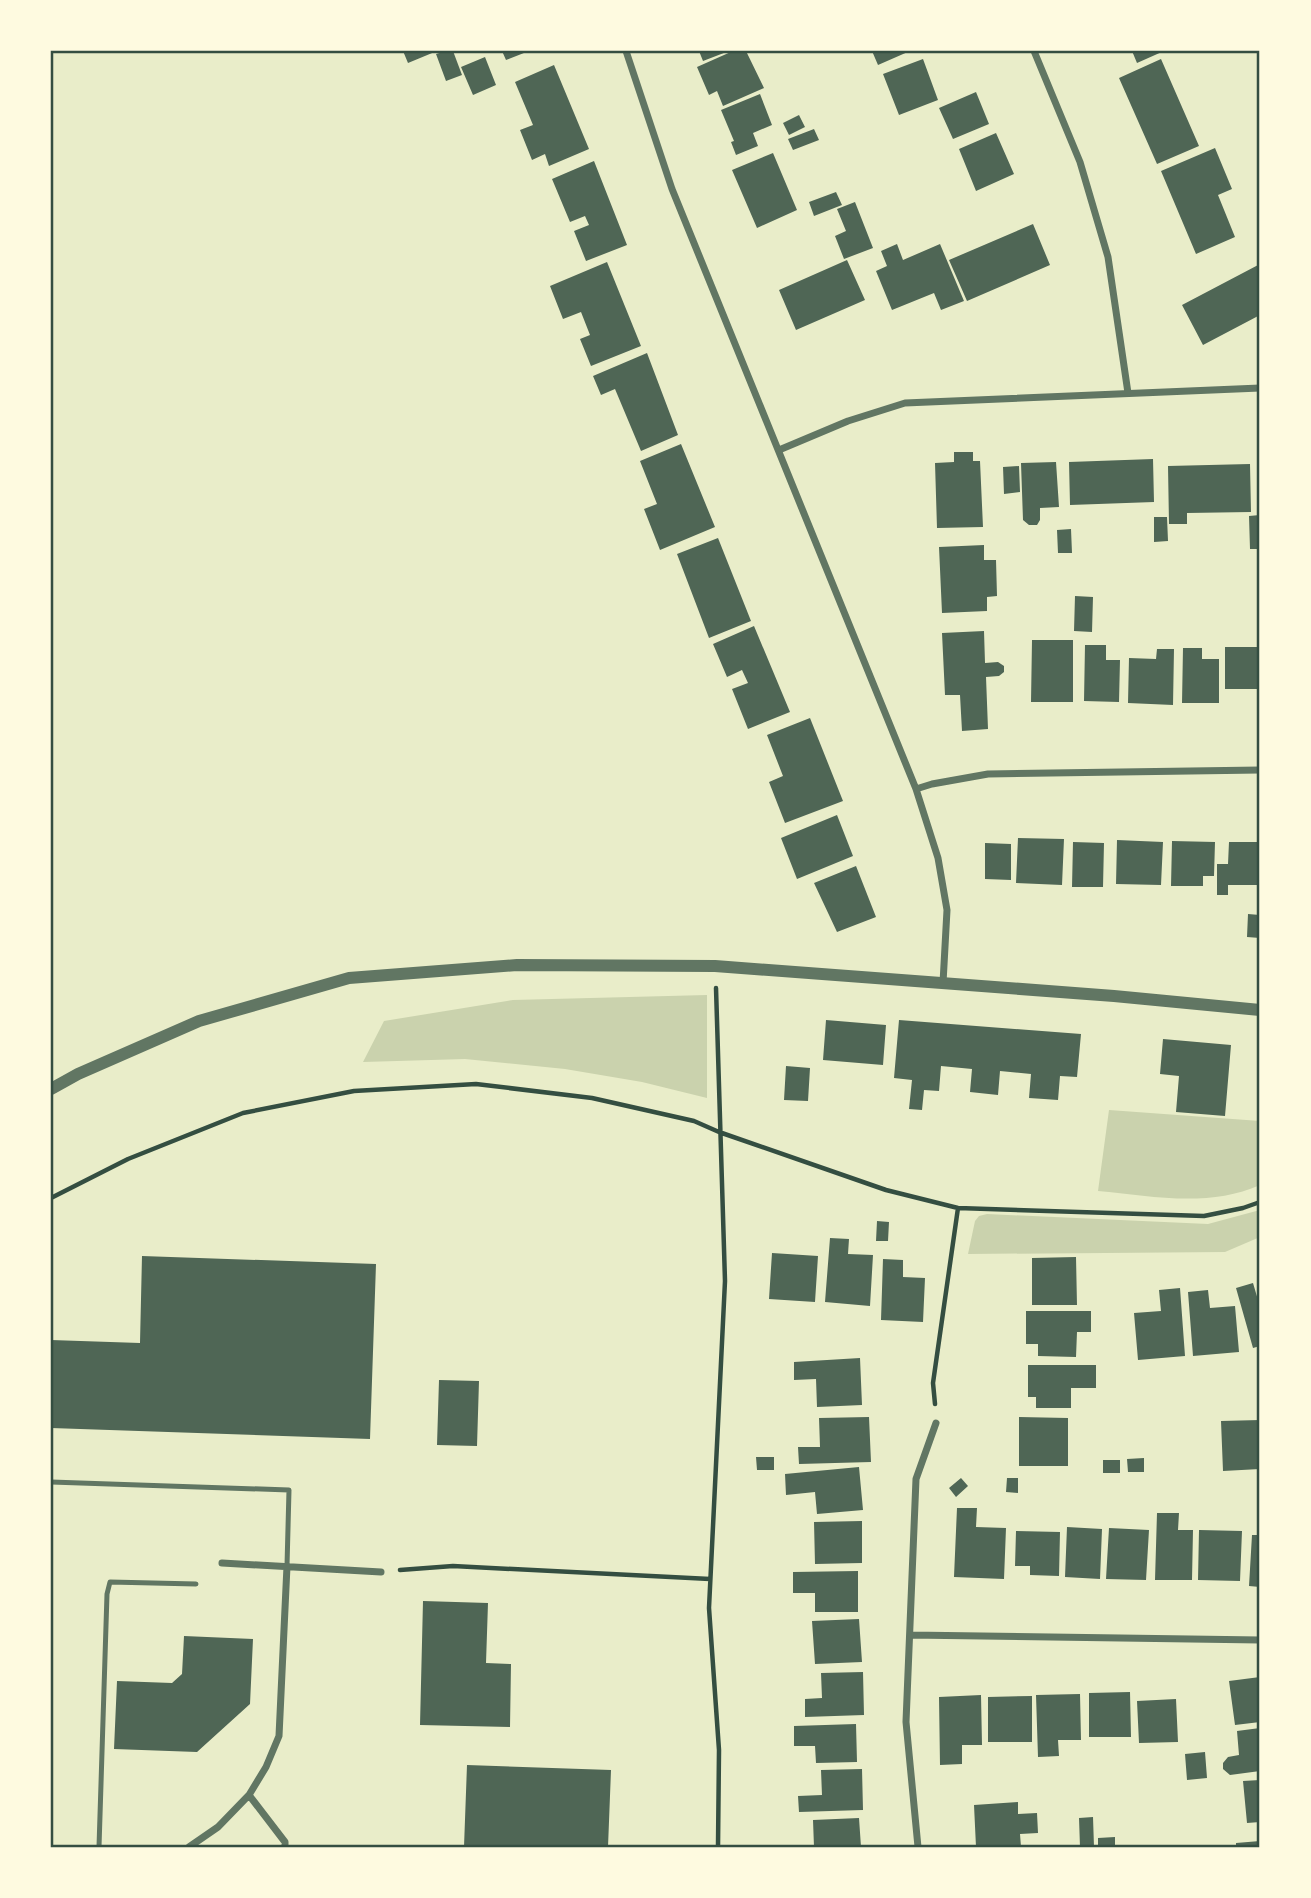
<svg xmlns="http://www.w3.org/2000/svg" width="1311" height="1898" viewBox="0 0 1311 1898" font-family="'Asap Condensed',sans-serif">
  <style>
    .green { fill: #cad2ad }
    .building { fill: #4f6655 }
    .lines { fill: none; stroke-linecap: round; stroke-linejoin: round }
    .path { stroke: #344e41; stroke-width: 4.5 }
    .service { stroke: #617663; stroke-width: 5 }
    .minor { stroke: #617663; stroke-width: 7 }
    .tertiary { stroke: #617663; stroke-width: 12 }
    .neatline { fill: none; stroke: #344e41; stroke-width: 2.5 }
  </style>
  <rect width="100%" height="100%" fill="#e9edc9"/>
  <path class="green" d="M707,995V1098L642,1082L565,1069L465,1059L363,1062L384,1021L513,1000Z
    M1109,1110L1260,1121V1185C1209,1208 1151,1196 1098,1191Z
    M1260,1210V1237L1225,1252L968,1254L975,1221L979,1216L987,1214L1208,1224Z"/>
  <path class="building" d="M403,51H437L408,63Z
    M446,51H453L462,75L446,81L436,54Z
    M502,51H529L506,60Z
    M699,51H729L703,61Z
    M733,51H746L764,88L723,106L717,91L709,95L697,67Z
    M872,51H910L878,65Z
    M1132,51H1164L1137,63Z
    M485,57L496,85L473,95L461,67Z
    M923,59L938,100L899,115L883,74Z
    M1161,59L1199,146L1157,164L1119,78Z
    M554,65L589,149L549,166L545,154L532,160L520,130L533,125L515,82Z
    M976,92L989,124L953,139L939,108Z
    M760,94L772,125L753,133L758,146L736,155L731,142L734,141L721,110Z
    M799,115L805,127L789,135L783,123Z
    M814,129L819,140L793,150L788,139Z
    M996,133L1014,174L976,191L959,149Z
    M1215,148L1232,189L1218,195L1235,237L1196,254L1161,171Z
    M773,153L797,210L757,228L732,170Z
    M594,161L627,245L586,261L574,231L589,225L585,216L570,222L552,179Z
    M836,192L842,205L814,216L809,202Z
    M855,202L873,248L844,259L835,236L846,231L837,209Z
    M1033,224L1050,265L967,301L949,260Z
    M897,244L903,260L940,244L964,301L941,310L934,293L892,310L876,271L887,266L881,251Z
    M847,260L865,300L796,330L779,290Z
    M607,262L641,346L591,366L580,339L590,335L581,312L563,319L550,286Z
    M1260,264V315L1203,345L1182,305Z
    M647,353L678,435L641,451L615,389L601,395L593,376Z
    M681,444L715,527L660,550L644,509L657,504L640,461Z
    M954,452H973V461H980L983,527L937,528L935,463L954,462Z
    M1153,459L1154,502L1070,505L1069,462Z
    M1056,462L1059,507L1040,508V520L1037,525H1029L1023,520L1021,463Z
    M1250,464L1251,512L1187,513V524H1169L1168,466Z
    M1019,466L1020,492L1004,494L1003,467Z
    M1260,515V549H1250L1249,516Z
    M1154,517H1167L1168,541L1154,542Z
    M1071,529L1072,553H1058L1057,530Z
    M718,538L751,621L709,638L677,554Z
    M984,545V560H996L997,596L987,597V611L942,613L939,547Z
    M1075,596L1093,597L1092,632L1074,631Z
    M754,626L790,712L748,729L732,689L748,683L742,670L727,677L713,644Z
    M984,631L985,663L998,662L1004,666V672L999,676L986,677L988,729L962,731L960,695H945L942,633Z
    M1032,640H1073V702H1031Z
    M1085,645H1106V660H1120L1119,702L1084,701Z
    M1225,647H1258L1260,689H1225Z
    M1183,648H1202V659H1219V703H1182Z
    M1157,649H1174L1173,705L1128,703L1129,658L1156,659Z
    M810,718L843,801L785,823L769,782L783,776L767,735Z
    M837,815L853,856L797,879L781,838Z
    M1018,838L1064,839L1062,885L1016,883Z
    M1117,840L1163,842L1161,885L1116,884Z
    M1172,841L1215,842L1214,876H1203V886H1171Z
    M1073,842L1104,843L1103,887H1072Z
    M1229,842H1260V885H1228V895H1217V864H1228Z
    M985,843L1011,844V880L985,879Z
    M856,866L876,917L837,932L814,883Z
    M1248,914L1260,915V938L1247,937Z
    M826,1020L886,1025L883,1065L823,1060Z
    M899,1020L1081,1034L1077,1077L1060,1076L1058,1100L1044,1099L1029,1098L1031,1074L1000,1071L998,1095L970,1092L972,1069L941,1066L939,1091L924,1090L922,1110L909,1109L912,1080L894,1078Z
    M1163,1039L1231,1045L1225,1116L1176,1112L1179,1076L1160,1074Z
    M786,1066L810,1068L808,1101L784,1100Z
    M877,1221L889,1222L888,1241H876Z
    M830,1238L849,1239L848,1254L873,1255L870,1306L825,1302Z
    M772,1253L818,1256L815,1302L769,1299Z
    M142,1256L376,1264L370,1439L51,1428V1340L140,1343Z
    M1076,1257L1077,1305H1032V1258Z
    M883,1259L903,1260V1277L925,1278L923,1322L881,1320Z
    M1253,1283L1258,1300H1260V1346L1253,1348L1236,1288Z
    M1180,1288L1185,1356L1138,1360L1134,1313L1161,1311L1159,1290Z
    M1208,1290L1210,1308L1235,1306L1239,1352L1193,1356L1188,1292Z
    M1026,1311H1091V1332H1077L1076,1357L1038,1356V1344H1026Z
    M860,1358L862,1405L817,1407L816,1379L794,1380V1362Z
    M1028,1365H1096V1388H1071V1408H1036V1397H1028Z
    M439,1380L479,1381L477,1446L437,1445Z
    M869,1417L871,1462L799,1464L798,1447H820L819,1418Z
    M1019,1417L1068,1418V1466H1019Z
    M1260,1420V1469L1223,1471L1221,1421Z
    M756,1457H774V1470H757Z
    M1144,1458V1472H1128L1127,1459Z
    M1103,1460H1120V1473H1103Z
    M859,1467L863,1510L817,1514L815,1492L786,1495L785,1474Z
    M961,1478L968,1486L956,1497L949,1488Z
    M1007,1478H1018V1493L1006,1492Z
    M957,1508H977L976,1527L1006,1528L1004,1579L954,1577Z
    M1157,1513H1179L1178,1530H1193L1192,1580H1155Z
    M862,1521V1563L815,1564L814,1522Z
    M1067,1527L1102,1529L1100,1579L1065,1577Z
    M1109,1528L1149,1530L1146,1580L1106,1579Z
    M1199,1530L1242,1531L1240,1581L1198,1580Z
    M1016,1531L1060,1532L1059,1576L1030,1575V1566H1015Z
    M1252,1535H1260V1587L1249,1586Z
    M858,1571V1612H815V1593H793V1572Z
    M423,1601L488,1603L486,1663L511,1664L510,1727L420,1725Z
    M859,1619L862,1662L815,1664L812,1621Z
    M184,1636L253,1639L250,1704L197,1752L114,1749L117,1681L172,1683L182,1674Z
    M863,1672L864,1715L805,1717V1699L822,1698L821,1673Z
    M1260,1677V1722L1235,1725L1229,1681Z
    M1130,1692L1131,1737H1089V1693Z
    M1080,1694L1081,1740H1058L1059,1756L1038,1757L1036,1695Z
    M981,1695L982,1745H962V1764L940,1765L939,1697Z
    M1032,1696V1742H988V1697Z
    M1176,1699L1178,1742L1139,1743L1137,1701Z
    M856,1724L857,1762L816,1763L815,1746H794V1726Z
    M1260,1728V1771L1230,1775L1223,1769V1763L1228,1757L1239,1755L1237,1731Z
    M1205,1752L1207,1778L1187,1780L1185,1754Z
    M467,1765L611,1770L608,1847H464Z
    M862,1769L863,1810L799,1812L798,1796L822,1795L821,1770Z
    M1260,1780V1822L1247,1823L1243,1781Z
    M1018,1802V1814L1037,1813L1038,1833L1020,1834L1021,1847H976L974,1805Z
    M1093,1817L1094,1847H1080L1079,1818Z
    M859,1818L861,1847H814L813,1820Z
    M1115,1837V1847H1098V1838Z
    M1260,1841V1847H1236V1843Z"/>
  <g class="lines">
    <path class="path" d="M716,988L725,1281L709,1608L719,1750L718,1847
      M51,1198L128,1159L243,1113L354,1091L476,1084L592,1098L694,1121L719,1132L886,1190L958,1208L1204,1216L1243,1208L1260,1202
      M935,1404L933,1383L958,1208
      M400,1570L453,1566L710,1579"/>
    <path class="service" d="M51,1482L289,1490L287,1566
      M99,1847L107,1594L110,1582L196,1584"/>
    <path class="minor" d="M626,51L672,189L916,789L938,858L947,910L943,983
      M1034,51L1080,162L1108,257L1128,393
      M779,450L848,421L905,403L1260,388
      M916,789L932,784L988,774L1260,770
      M222,1563L381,1572
      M910,1635L1260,1640
      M249,1795L285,1842V1847
      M189,1847L218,1827L249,1795L266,1767L279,1736L287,1566
      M918,1847L906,1722L916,1479L936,1423"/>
    <path class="tertiary" d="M51,1089L78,1074L199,1021L349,978L517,965L715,966L1114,996L1260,1010"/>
  </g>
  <rect width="1311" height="1898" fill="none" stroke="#fefae0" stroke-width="105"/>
  <rect x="52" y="52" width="1206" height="1794" class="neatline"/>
</svg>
